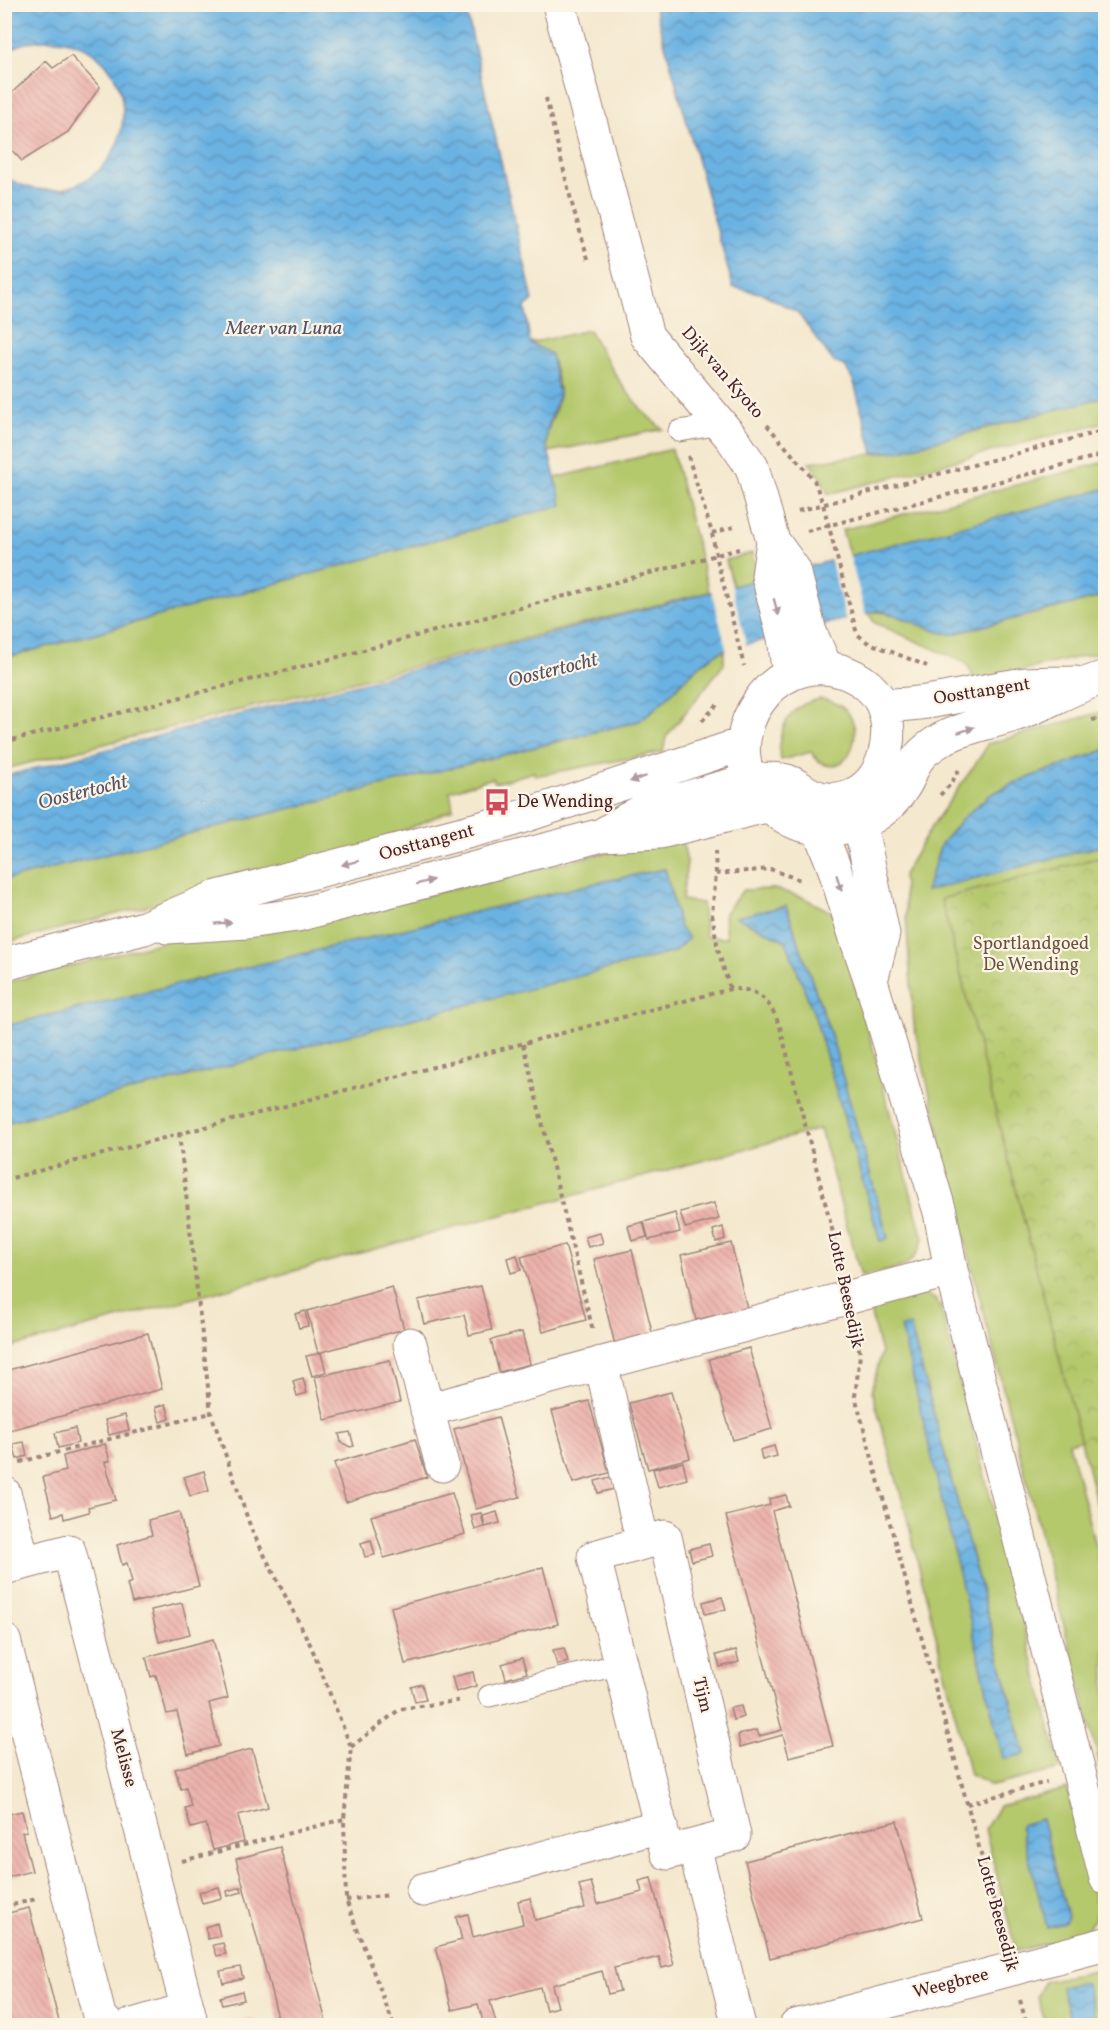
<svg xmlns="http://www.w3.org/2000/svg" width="1110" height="2030" viewBox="0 0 1110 2030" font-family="Vollkorn,serif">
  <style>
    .grass { fill: #b4c86c; stroke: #7f744c; stroke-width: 1.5; fill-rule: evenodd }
    .park { fill: url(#park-crowns); stroke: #7f744c; stroke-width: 1.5 }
    .water { fill: url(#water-waves); stroke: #5a6886; stroke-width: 1.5 }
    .pier { fill: #f4e8ce }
    .building { fill: url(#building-back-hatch) }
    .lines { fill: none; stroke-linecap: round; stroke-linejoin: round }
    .lane-casing { stroke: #9f847c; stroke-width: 23 }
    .street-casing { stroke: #9f847c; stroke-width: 35 }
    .secondary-casing { stroke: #9f847c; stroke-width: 35 }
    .path { stroke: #9f847c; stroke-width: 4; stroke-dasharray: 4.5 4.5; stroke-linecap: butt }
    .lane { stroke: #fff; stroke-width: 21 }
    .street { stroke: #fff; stroke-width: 33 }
    .secondary { stroke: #fff; stroke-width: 33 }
    .oneway { fill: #ae9aa0 }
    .labels { text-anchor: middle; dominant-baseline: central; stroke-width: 4.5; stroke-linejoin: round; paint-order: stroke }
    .street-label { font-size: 18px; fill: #4a1f2b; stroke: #fcf5e5 }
    .poi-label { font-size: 18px; fill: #4a1f2b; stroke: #fcf5e5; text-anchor: start }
    .park-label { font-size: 18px; fill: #6a523e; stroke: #fcf5e5 }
    .water-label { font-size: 20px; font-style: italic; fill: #56526b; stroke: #fcf5e5 }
  </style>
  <defs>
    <pattern id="park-crowns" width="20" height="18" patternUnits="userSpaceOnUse" patternTransform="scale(1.5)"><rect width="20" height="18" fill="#b4c86c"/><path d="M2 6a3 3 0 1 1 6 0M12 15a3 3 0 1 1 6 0" fill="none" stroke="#9cab5e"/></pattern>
    <pattern id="water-waves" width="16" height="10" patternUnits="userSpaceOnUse" patternTransform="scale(1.5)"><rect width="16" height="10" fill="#6bb2e2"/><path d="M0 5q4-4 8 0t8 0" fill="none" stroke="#5a90b7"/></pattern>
    <pattern id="building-back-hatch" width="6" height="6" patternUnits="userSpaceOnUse" patternTransform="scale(1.5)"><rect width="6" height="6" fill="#ebb0aa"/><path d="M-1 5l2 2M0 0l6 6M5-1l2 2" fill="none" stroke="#cb9792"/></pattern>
  </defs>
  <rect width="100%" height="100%" fill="#fcf5e5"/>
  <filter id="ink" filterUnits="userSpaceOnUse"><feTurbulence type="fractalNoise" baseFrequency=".0167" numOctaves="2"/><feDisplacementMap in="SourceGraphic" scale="12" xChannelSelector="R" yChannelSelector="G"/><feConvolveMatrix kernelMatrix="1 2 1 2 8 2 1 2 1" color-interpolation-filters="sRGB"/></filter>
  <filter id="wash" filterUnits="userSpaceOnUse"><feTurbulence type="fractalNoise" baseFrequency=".008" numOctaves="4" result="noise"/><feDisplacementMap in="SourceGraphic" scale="24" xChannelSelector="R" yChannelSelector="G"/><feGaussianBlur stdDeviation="1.35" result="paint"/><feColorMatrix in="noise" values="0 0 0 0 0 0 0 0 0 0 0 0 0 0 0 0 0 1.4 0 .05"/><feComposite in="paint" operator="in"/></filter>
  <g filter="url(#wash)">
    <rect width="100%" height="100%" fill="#f4e8ce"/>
    <path class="grass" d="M589,330C609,364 630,405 663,429L548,452C542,428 557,418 559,396C560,384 554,366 551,354L530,343Z
      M1105,397V422L828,494L821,478L809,462L897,451Z
      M672,449L709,592L5,769V658L561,505L555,478Z
      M1105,462V489L850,556L842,530Z
      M752,553L759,579L733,586L726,560Z
      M1105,596V651L974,682L971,671L966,663L875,623L867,612C897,609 922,630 952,634Z
      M724,650V664L666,737L663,752L535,776L534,772L495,783L493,778L450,791L453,809L356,852L5,943L4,880L639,721C670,701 691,664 724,650Z
      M821,699C885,708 844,800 811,752L781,760C775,731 790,703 821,699Z
      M1105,711V750L1014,783L990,795L964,817L941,844L927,890L1105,845V1434L1069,1443L1105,1584V1785L950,1182L914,1025L903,875L932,826L983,753L987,744Z
      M681,835L687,862L682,900L702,903L706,937L726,938L724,914L743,890L774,889L802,897L833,913L869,1033L923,1239C913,1273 891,1269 861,1276L820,1129L5,1349V1123L470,1004L680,928L665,869L591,884L5,1026V983L189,935L306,923ZM786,906L831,1035L888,1238L880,1241L815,1017L786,941L737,917Z
      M923,1293L935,1299L940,1305L1061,1769L992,1786L970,1775L905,1510L872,1391L881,1353L868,1303ZM910,1325L1025,1753V1754L1003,1758Z
      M1067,1789L1097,1907L1095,1918L1084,1934L1016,1951L985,1829L999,1806Z
      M1095,1971C1110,1980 1105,2009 1105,2025H1046L1037,1996L1045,1981Z"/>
    <path class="park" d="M1105,856H1106L1105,1535L941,899Z"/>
    <path class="water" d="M5,4L465,5L533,300L525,307L530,343L551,354L559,395L548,427L546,442L562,505L5,658V176C21,188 46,193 66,188C147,166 140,46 56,40C39,39 21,42 7,52L5,50Z
      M654,5H1105V397L897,451L873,453L854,382L845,366L834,362L797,312L764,294L733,287Z
      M1105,489V596L952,634L938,632L890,613L877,611L724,650C691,664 670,701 639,721L5,880V776Z
      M1105,750V845L926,891L941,844L964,817L990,795L1014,783Z
      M665,869L680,928L689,938L674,952L5,1123V1026L591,884Z
      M786,906L831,1035L888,1238L880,1241L815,1017L786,941L736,917Z
      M910,1325L1025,1754L1003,1759L901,1327Z
      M1042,1819L1068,1917L1065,1923L1047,1927L1020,1825Z
      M1086,1983L1097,2025H1072L1061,1986Z"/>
    <path class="pier" d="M849,553L866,616L846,621L830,558Z
      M731,583L747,647L727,652L711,588Z"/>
    <g id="blocks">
      <path class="building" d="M71,56L100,87L68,132L22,161L4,142V100L46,61L53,68Z
        M714,1203L719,1219L685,1228L680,1212Z
        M675,1213L680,1232L649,1240L644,1222Z
        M643,1222L647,1237L632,1241L628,1226Z
        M723,1227L725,1239L716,1242L713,1230Z
        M600,1233L603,1243L588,1247L585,1237Z
        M731,1243L747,1308L696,1320L681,1255Z
        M565,1245L586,1320L543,1332L521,1257Z
        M632,1250L653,1336L615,1345L594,1259Z
        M517,1255L521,1270L511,1273L507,1258Z
        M481,1286L492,1330L469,1335L464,1315L424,1324L418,1300Z
        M392,1287L404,1329L318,1353L307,1311Z
        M305,1311L308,1326L299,1328L295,1314Z
        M522,1332L530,1364L499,1372L491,1340Z
        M148,1333L162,1389L10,1430L4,1408V1371Z
        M749,1348L772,1429L733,1440L709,1359Z
        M321,1353L326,1372L312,1376L306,1356Z
        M390,1360L400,1402L325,1420L315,1377Z
        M303,1378L307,1393L297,1396L293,1381Z
        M671,1392L690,1458L648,1469L629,1403Z
        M589,1401L609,1473L573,1483L552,1411Z
        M166,1404L170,1419L160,1422L156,1407Z
        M125,1415L129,1430L109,1435L105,1420Z
        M498,1417L520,1497L476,1509L454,1429Z
        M75,1428L78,1443L58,1448L55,1433Z
        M350,1432L354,1446L350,1447L341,1442L339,1434Z
        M415,1439L427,1477L346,1502L334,1463Z
        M24,1442L27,1456L17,1459L13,1444Z
        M105,1444L110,1461L105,1462L116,1500L88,1507L89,1512L64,1519L63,1513L53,1516L43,1477L66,1471L63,1456Z
        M774,1446L777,1456L762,1460L760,1450Z
        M683,1462L687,1479L658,1487L653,1469Z
        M204,1471L209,1491L190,1496L184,1477Z
        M611,1477L614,1489L598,1493L595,1481Z
        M452,1493L465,1534L384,1558L371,1516Z
        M786,1495L789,1506L772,1511L833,1746L789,1757L783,1735L740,1747L738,1735L757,1730L759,1736L782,1730L726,1516L770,1505L769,1499Z
        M179,1512L199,1586L132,1603L127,1584L132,1582L127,1563L122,1565L117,1545L152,1535L148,1520Z
        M497,1512L500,1523L485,1527L483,1516Z
        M481,1513L484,1527L475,1530L471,1515Z
        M371,1540L375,1555L365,1557L361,1543Z
        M709,1544L712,1556L692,1561L689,1549Z
        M543,1567L558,1624L405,1664L391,1607Z
        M722,1597L726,1609L705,1614L703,1602Z
        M182,1603L190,1634L159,1642L151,1610Z
        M213,1639L228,1698L209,1703L219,1746L188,1754L177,1712L167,1714L156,1675L151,1677L146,1657Z
        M564,1648L568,1662L557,1665L553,1650Z
        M736,1650L739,1662L720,1667L716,1655Z
        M522,1658L527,1673L506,1679L502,1664Z
        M473,1672L476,1686L456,1692L452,1677Z
        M422,1684L426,1700L415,1702L411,1687Z
        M741,1706L744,1717L733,1720L730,1708Z
        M252,1749L268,1807L238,1815L244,1842L213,1850L206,1824L191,1828L185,1808L191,1806L186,1787L181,1789L175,1769Z
        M22,1811L27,1831L22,1832L32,1871L4,1878V1815Z
        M897,1821L923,1918L770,1958L745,1861Z
        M280,1847L315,1981L327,2025H280L243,1885L236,1859Z
        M651,1878L674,1965L662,1968L659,1957L614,1968L620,1991L608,1994L602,1971L552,1985L558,2007L546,2010L540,1987L490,2001L496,2023L488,2025H484L478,2004L452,2010L436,1947L462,1940L456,1917L468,1914L473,1937L523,1924L518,1901L530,1898L535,1920L585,1908L579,1885L591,1882L598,1904L642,1892L639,1881Z
        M219,1887L222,1898L202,1903L199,1892Z
        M241,1887L242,1892L228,1896L227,1891Z
        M29,1908L37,1938L60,2025H11L4,2001V1914Z
        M217,1923L220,1936L208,1939L205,1927Z
        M223,1943L226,1954L217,1956L213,1945Z
        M240,1967L243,1978L223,1983L220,1971Z
        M242,1991L244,2000L222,2005L220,1997Z
        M253,2019L255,2025H234Z"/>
    </g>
  </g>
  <g filter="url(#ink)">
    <use href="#blocks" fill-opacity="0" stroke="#9f847c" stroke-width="1.5"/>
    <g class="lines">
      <defs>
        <path id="lane" d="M679,431L721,424
          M489,1696L621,1664"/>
        <path id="street" d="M559,4L647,336L731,437L752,467L773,541L768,576L784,638L789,675
          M773,541L794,570L810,632L826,668
          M860,824L883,934L871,981
          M819,829L834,867L855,935L871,981L940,1212L951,1270L1106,1878
          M410,1344L442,1465
          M601,1363L643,1543L665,1537L734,1835L667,1853L594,1557L643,1543
          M427,1410L951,1270
          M4,1493L24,1562
          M4,1568L69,1551L192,2026
          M4,1640L99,2015L109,2026
          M694,1846L739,2026
          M423,1890L661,1826
          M129,2026L188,2009
          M796,2026L1106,1944"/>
        <path id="secondary" d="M883,705C929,706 974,691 1019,685C1037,682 1057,684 1075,683
          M602,835C616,826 631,817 646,809C658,803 673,801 686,798C716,790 751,776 782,780C793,781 800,789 810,794C821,800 837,801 850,796C884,783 896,735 882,704C873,685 853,673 833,669C773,657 724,728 751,782C762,802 784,821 806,826C846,835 882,821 904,786C909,779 911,770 915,763C920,753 932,745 942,739C969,724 1001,722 1030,709C1056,698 1077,685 1106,677
          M167,927L247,922L297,915L602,835L660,832L770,805
          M4,964L144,928L214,898L505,822L743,744"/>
      </defs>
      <use href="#lane" class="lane-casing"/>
      <use href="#street" class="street-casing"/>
      <use href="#secondary" class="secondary-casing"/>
      <path class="path" d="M546,98L572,204L589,262
        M767,425L814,480L823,504L857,634L867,642L927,666
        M688,456L712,533L716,555L744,666
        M798,511L1106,430
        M807,531L1106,454
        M712,533L734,527
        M1092,720L1106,717
        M702,721L717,705
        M4,742L312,664L739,549
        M940,795L951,784L960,768
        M715,851L716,874L712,914L718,950L730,989
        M716,874L770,869L803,881
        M523,1044L593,1331
        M179,1133L211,1413L252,1531L311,1646L351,1747L344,1819L346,1900L394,2026
        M4,1180L730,989C760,988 770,1001 780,1027L841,1264
        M855,1330L860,1354L855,1396L1004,1938
        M20,1462L211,1413
        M351,1747L400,1709L463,1700
        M967,1804L1047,1782
        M182,1861L344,1819
        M346,1900L390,1895
        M4,1907L36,1899
        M1020,2000L1027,2026"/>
      <use href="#lane" class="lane"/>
      <use href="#street" class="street"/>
      <use href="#secondary" class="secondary"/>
    </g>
    <defs><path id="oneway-solid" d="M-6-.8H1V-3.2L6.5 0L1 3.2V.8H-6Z" transform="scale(1.5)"/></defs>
    <g class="oneway">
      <use href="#oneway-solid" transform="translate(776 607) rotate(75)"/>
      <use href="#oneway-solid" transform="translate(966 730) rotate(-19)"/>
      <use href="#oneway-solid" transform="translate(638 779) rotate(162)"/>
      <use href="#oneway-solid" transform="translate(350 863) rotate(166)"/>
      <use href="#oneway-solid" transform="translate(425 882) rotate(-15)"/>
      <use href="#oneway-solid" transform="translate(839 883) rotate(73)"/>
      <use href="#oneway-solid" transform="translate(223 923) rotate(-4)"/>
    </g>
  </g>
  <defs>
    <symbol id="bus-bare" viewBox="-9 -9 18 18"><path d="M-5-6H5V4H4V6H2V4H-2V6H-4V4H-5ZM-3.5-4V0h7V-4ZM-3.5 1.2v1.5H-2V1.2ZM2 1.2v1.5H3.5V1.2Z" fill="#d1495b" stroke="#fcf5e5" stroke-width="2.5" paint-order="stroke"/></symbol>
  </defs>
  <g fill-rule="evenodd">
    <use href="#bus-bare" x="478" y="783" width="38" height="38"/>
  </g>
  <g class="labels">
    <g class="street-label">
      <text transform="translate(722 373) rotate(49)">Dijk van Kyoto</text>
      <text transform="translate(982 692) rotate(-9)">Oosttangent</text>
      <text transform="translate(427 843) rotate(-15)">Oosttangent</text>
      <text transform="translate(845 1290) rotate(78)">Lotte Beesedijk</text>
      <text transform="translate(702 1695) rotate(77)">Tijm</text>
      <text transform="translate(123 1758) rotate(75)">Melisse</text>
      <text transform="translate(997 1914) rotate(75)">Lotte Beesedijk</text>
      <text transform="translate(951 1984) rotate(-14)">Weegbree</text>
    </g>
    <g class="poi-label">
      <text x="517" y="802">De Wending</text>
    </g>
    <g class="park-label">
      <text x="1031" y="944">Sportlandgoed<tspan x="1031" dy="21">De Wending</tspan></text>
    </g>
    <g class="water-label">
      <text x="284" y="329">Meer van Luna</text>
      <text transform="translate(553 671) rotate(-14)">Oostertocht</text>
      <text transform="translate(83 793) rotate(-14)">Oostertocht</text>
    </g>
  </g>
  <rect width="1110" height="2030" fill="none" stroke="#fcf5e5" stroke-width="24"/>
</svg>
